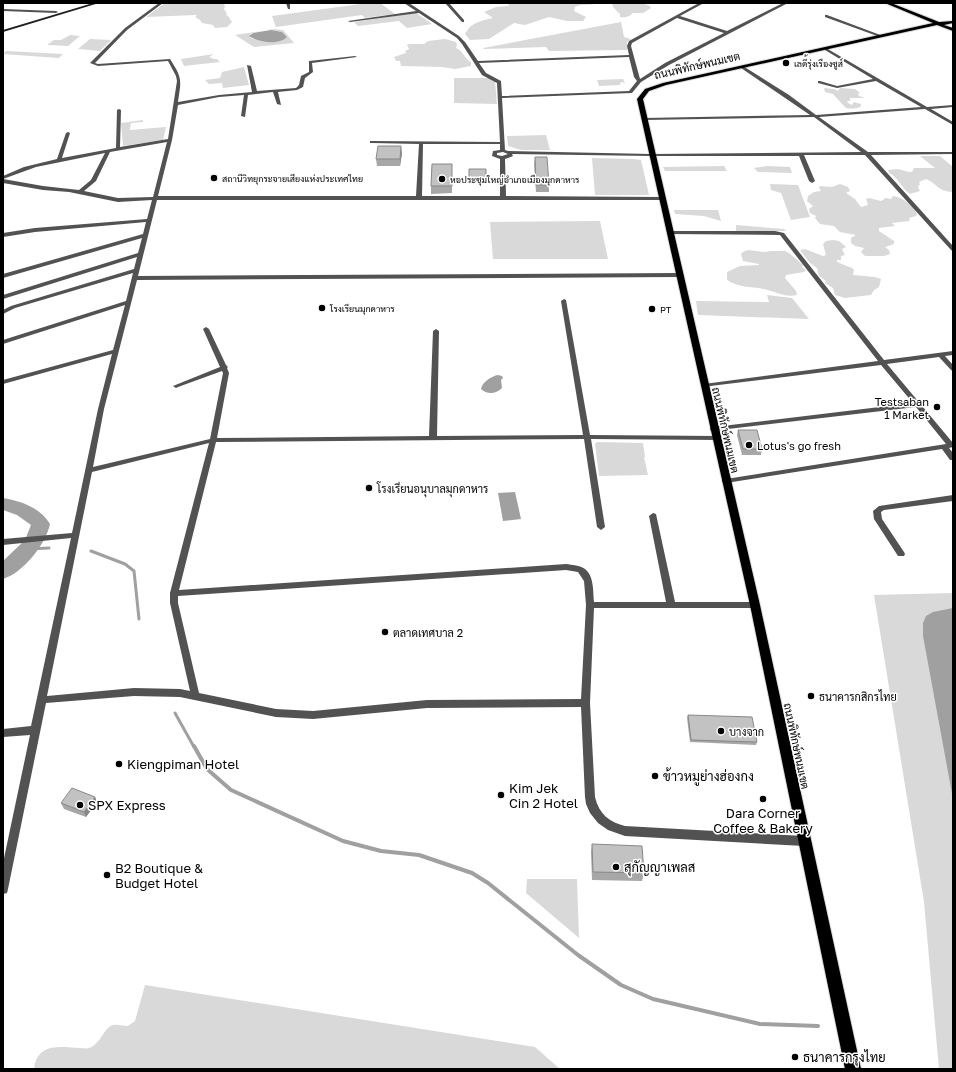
<svg xmlns="http://www.w3.org/2000/svg" width="956" height="1072" viewBox="0 0 956 1072" font-family="'Golos Text',Sarabun,sans-serif">
  <style>
    .green { fill: #d9d9d9; fill-rule: evenodd }
    .water { fill: #a0a0a0 }
    .lines { fill: none; stroke-linecap: round; stroke-linejoin: round }
    .stream-far1 { stroke: #a0a0a0; stroke-width: 3 }
    .stream { stroke: #a0a0a0; stroke-width: 4 }
    .river { fill: #a0a0a0; fill-rule: evenodd }
    .primary-casing { stroke: #dbdbdb; stroke-width: 2 }
    .street { fill: #525252; fill-rule: evenodd }
    .secondary { fill: #1f1f1f; fill-rule: evenodd }
    .primary { fill: #000; fill-rule: evenodd }
    .wall { fill: #a7a7a7 }
    .shaded-wall { fill: #888 }
    .building { fill: #c2c2c2; stroke: #888 }
    .poi-dot { fill: #000; stroke: #fff; stroke-width: 1.5 }
    .labels { text-anchor: middle; dominant-baseline: central; stroke-width: 3; stroke-linejoin: round; paint-order: stroke }
    .far-poi-label { font-size: 9px; fill: #000; stroke: #fff; text-anchor: start }
    .street-label { font-size: 11px; fill: #000; stroke: #fff }
    .poi-label { font-size: 11px; fill: #000; stroke: #fff; text-anchor: start }
    .near-poi-label { font-size: 13px; fill: #000; stroke: #fff; text-anchor: start }
  </style>
  <rect width="100%" height="100%" fill="#fff"/>
  <path class="green" d="M165,3H223L225,6L224,9L227,14L226,15L228,16L232,22L227,27L215,28L213,25L202,23L200,20L195,17L197,16L196,15L146,17Z
    M368,3H380L395,14L365,18L362,15L276,27L272,16Z
    M510,3H599C591,6 583,3 575,7L574,11L586,17L583,21H567L549,17L525,25L514,23L489,39L470,40L465,34C471,22 481,21 493,18L484,12L496,7L508,6Z
    M612,3H642L650,6L651,8L643,13H632L631,15C627,17 624,18 620,17V14L613,7Z
    M416,13L432,24L407,28L399,21L358,26L354,22Z
    M621,22L624,37L631,39L627,42V50L549,51L546,47L484,49L483,48Z
    M274,29L283,30L294,43L254,47L235,35ZM271,30L282,32L277,42L261,41L251,38L250,34L258,31Z
    M70,35L80,36L68,46L47,45L54,40H61Z
    M90,39L111,40L100,51L78,49Z
    M445,39L456,42L457,45L456,48C464,51 464,59 471,62V66L455,69L442,67L401,66L400,61H396L394,57L406,53L405,51L409,49L407,45L409,44H424L428,41Z
    M6,51L63,54L59,58L3,54Z
    M214,54L209,57L214,59H217L220,62L184,66L181,59Z
    M244,67L249,85L223,88L222,83L209,84L205,80L220,78L222,72Z
    M454,78H490L495,81L497,104L455,103H454Z
    M623,79L625,83L621,82L620,85L599,86L597,80Z
    M824,88L834,89L838,91L840,88L855,89L860,93L858,94L859,96L865,98H850V101H847L848,103L852,105L854,102L861,104V106C858,109 850,109 846,108L833,94L825,92Z
    M143,120V122L131,123L130,130L166,127L163,140L123,146L121,123Z
    M546,135L550,150H521L508,146L507,136Z
    M920,156H940L953,167V192C937,191 939,185 926,179L919,182L920,184L918,187L920,191L910,194C901,188 898,177 889,173L888,170L898,169L909,172H912L914,168H935Z
    M592,158L633,159L641,160L649,195H595Z
    M724,166L727,171H665L663,167Z
    M768,166L790,167L792,173L758,172L754,168Z
    M770,184L798,185L810,217L791,220L781,193L771,190Z
    M840,184L848,187L850,191L846,193L855,199L861,207L868,205L866,199L869,198L881,201L886,198L891,199L893,196C903,197 913,206 917,214L916,216L909,218L910,220L909,221L892,223L895,226L879,228V231L894,241V244L885,247L889,250L890,254L884,256H865L861,252L864,248L855,246L851,243V238L856,235L840,232L834,226L820,224L815,218L816,216L810,213L809,209L813,206L807,201L808,196L814,192L821,191L819,188L820,186L832,187Z
    M674,210H718L721,221L704,216L675,214Z
    M600,221L608,259H493L490,222Z
    M736,225L784,229L786,231H736Z
    M833,240L839,241L846,247L842,249L845,255L841,256V260H837V262L852,268L854,270L853,275L875,277L881,279L879,287L874,290L871,295L845,298L835,295L833,288L825,283L826,281L819,276L817,268L810,263L800,250L805,249L823,256L826,255L823,244L826,241Z
    M748,250L765,252L771,251H785L789,253L803,265L802,267L806,270L804,272L786,275L785,278L796,291L797,295C785,298 775,291 763,289C750,286 739,288 727,280V272L740,266L759,265V264L743,261L741,254L743,252Z
    M767,295L792,298L809,319L698,315L696,301L769,302Z
    M597,442L643,443L645,457H644L648,475L599,476L595,444Z
    M953,593V1069H939L924,902L874,595Z
    M527,879H577L579,938L526,893Z
    M145,985L535,1047L560,1069H34C37,1042 61,1047 80,1048C83,1048 87,1049 89,1048C101,1044 104,1027 113,1025C117,1024 124,1026 128,1026L135,1021Z"/>
  <path class="water" d="M271,30L282,32L287,37C278,46 258,42 249,36L253,33Z
    M498,375L502,376L503,378L501,380L502,388C496,394 487,395 481,389C482,382 492,376 498,375Z
    M515,492L521,519L503,521L498,493Z
    M953,608V799L923,636V623L926,616L933,612Z"/>
  <g class="lines">
    <path class="stream-far1" d="M28,549L49,548
      M91,551L125,564L134,571L139,619
      M175,713L194,747"/>
    <path class="stream" d="M194,746L207,769L231,790L343,841L381,851L419,855L472,873L488,883L578,955L621,985L653,999L760,1024L818,1026"/>
    <path class="river" d="M3,498C21,501 41,508 50,524C46,544 23,573 3,579V561L25,540L31,525L17,515L3,510Z"/>
    <defs>
      <path id="primary" d="M885,3H891L939,22L953,21V23L944,25L953,28V31L937,25L666,85L649,91L643,99L760,605L861,1069H845L750,605L637,99L645,89L663,83L933,23Z"/>
    </defs>
    <use href="#primary" class="primary-casing"/>
    <path class="street" d="M159,3H163L127,30L95,63L98,64L170,59C183,79 181,80 178,102L219,95L252,92L247,65L251,66L257,91L296,88L299,85L301,76L309,72V61L355,56L357,57L312,63L313,72L305,78L303,87L297,90L278,92L281,105L277,104L273,92L248,95L245,117L241,116L244,95L219,97L178,105L172,140L158,196H416L419,144L372,143H370V141L500,142L497,83L482,75L462,44L457,38L419,13L350,22L348,21L416,11L404,3H409L459,36L465,42L478,61L629,55L627,46L629,41L699,3H704L680,16L727,31L783,3H788L669,65L641,82L632,93L502,98L505,150L508,151L651,154L861,152L814,117L644,120L642,119L644,118L810,115L741,68V67L743,66L789,95L816,115L921,107L876,81L837,88L818,83V81H820L837,86L873,79L825,50L826,48L927,107L953,105V107L931,109L953,122V125L925,109L819,117L868,152H953V154L871,155L953,246V251L951,250L865,155H804L815,181L812,183L809,181L799,156H651L512,154L513,156L505,159L506,196L663,197L664,198L661,200H157L138,276L678,273L681,275L678,277L137,280L104,409L93,467L210,439L223,373L222,371L178,387L176,388L173,386L220,367L203,329L206,327L209,329L226,365L228,367L227,368L229,373L217,438L429,436L433,331L436,329L439,331L437,436L583,435L561,301L564,299L566,300L590,435L716,436L720,438L719,440L591,439L605,527L601,530L597,527L584,439L216,442L179,590L566,564C572,565 580,565 585,569C594,576 593,591 594,602H666L649,516L653,513L656,514L675,602H755L758,603L759,605L758,607L755,608H594L590,703L595,797C599,814 609,822 625,826L804,836L808,838L809,841L808,844L804,846L625,836L608,830L598,823L590,813L586,804L585,797L581,707L427,708L313,719L276,717L180,697L134,696L46,703L8,889L7,893L3,894V863L30,735L3,737V729L31,726L71,538L3,545V539L72,533L98,409L112,354L3,384V380L113,350L125,305L3,344V340L126,301L133,273L15,308L3,314V310L11,306L134,269L137,257L3,299V295L138,253L142,238L3,278V274L143,234L146,222L35,232L3,237V233L35,228L147,219L152,200L118,202L69,192L43,190L3,183V176L24,167L57,159L66,133L68,132L70,133L62,158L116,148L117,110L119,109L121,110L120,147L168,139L177,81L176,76L168,61L98,66L90,63L125,28ZM677,18L724,33L665,63L640,79L631,46L632,43ZM629,57L634,77L637,81L629,91L502,96L501,81L486,73L479,63ZM167,142L153,197L118,198L84,191L96,181L110,152ZM423,144H500V150L493,151L492,156L500,159V196H422ZM503,152L508,154L502,156L497,155V153ZM105,153L91,180L79,190L43,186L3,179L36,167ZM209,443L170,593V603L190,691L180,689L134,688L47,696L92,472ZM566,570L578,572L584,581L586,605L581,699L427,700L313,711L276,709L199,693L178,603V596Z
      M286,3H290V9H288Z
      M445,3H449L464,20V22H462Z
      M3,9L56,11L58,12L56,13L3,11Z
      M825,15H827L883,36L880,37L825,17Z
      M669,231H775L784,233L884,360L953,351V355L945,356L953,365V371L951,370L939,357L887,364L953,443V447L949,448L953,453V460H950L942,449L726,483H723L722,481L723,479H726L946,444L916,407L711,431L710,429L711,427H714L913,403L881,365L702,387V385L704,384L878,361L780,235L667,234V232Z
      M953,495V501L884,510L881,512L882,519L904,552L905,554L904,556H898L874,519L873,511L879,506Z"/>
    <path class="secondary" d="M93,3H99L3,32V30Z"/>
    <use href="#primary" class="primary"/>
  </g>
  <path class="wall" d="M402,153L400,166H377L376,159Z
    M535,157L549,185V192H536L534,164Z
    M452,164V193L431,194V186Z
    M469,169H486V183H469Z
    M738,430L762,449L761,455H742L737,435Z
    M688,715L757,742L756,745L690,742L687,718Z
    M95,797L97,802L86,817L64,809L61,803Z
    M592,844L644,873L642,881L592,880L591,852Z"/>
  <path class="shaded-wall" d="M401,146L402,153L400,166V159Z
    M95,797L97,802L86,817L84,812Z"/>
  <path class="building" d="M378,146H401L400,159H376Z
    M535,157H547L549,185H536Z
    M432,164H452V186H431Z
    M469,169H486V178H469Z
    M738,430H757L762,449H743Z
    M688,715L752,717L757,742L691,740Z
    M72,788L95,797L84,812L61,803Z
    M592,844L642,846L644,873L593,872Z"/>
  <g class="poi-dot">
    <circle cx="786" cy="63" r="4"/>
    <circle cx="214" cy="178" r="4"/>
    <circle cx="442" cy="179" r="4"/>
    <circle cx="322" cy="308" r="4"/>
    <circle cx="652" cy="309" r="4"/>
    <circle cx="937" cy="407" r="4"/>
    <circle cx="749" cy="445" r="4"/>
    <circle cx="369" cy="488" r="4"/>
    <circle cx="385" cy="632" r="4"/>
    <circle cx="811" cy="696" r="4"/>
    <circle cx="721" cy="731" r="4"/>
    <circle cx="119" cy="764" r="4"/>
    <circle cx="655" cy="776" r="4"/>
    <circle cx="501" cy="795" r="4"/>
    <circle cx="763" cy="799" r="4"/>
    <circle cx="80" cy="805" r="4"/>
    <circle cx="616" cy="867" r="4"/>
    <circle cx="107" cy="875" r="4"/>
    <circle cx="795" cy="1057" r="4"/>
  </g>
  <g class="labels">
    <g class="far-poi-label">
      <text x="794" y="63">เลดี้รุ่งเรืองชูส์</text>
      <text x="222" y="178">สถานีวิทยุกระจายเสียงแห่งประเทศไทย</text>
      <text x="450" y="179">หอประชุมใหญ่อำเภอเมืองมุกดาหาร</text>
      <text x="330" y="308">โรงเรียนมุกดาหาร</text>
      <text x="660" y="309">PT</text>
    </g>
    <g class="street-label">
      <text transform="translate(697 65) rotate(-13)">ถนนพิทักษ์พนมเขต</text>
      <text transform="translate(726 430) rotate(77)">ถนนพิทักษ์พนมเขต</text>
      <text transform="translate(797 746) rotate(78)">ถนนพิทักษ์พนมเขต</text>
    </g>
    <g class="poi-label">
      <text x="929" y="401" text-anchor="end">Testsaban<tspan x="929" dy="13">1 Market</tspan></text>
      <text x="757" y="445">Lotus's go fresh</text>
      <text x="377" y="488">โรงเรียนอนุบาลมุกดาหาร</text>
      <text x="393" y="632">ตลาดเทศบาล 2</text>
      <text x="819" y="696">ธนาคารกสิกรไทย</text>
      <text x="729" y="731">บางจาก</text>
    </g>
    <g class="near-poi-label">
      <text x="127" y="764">Kiengpiman Hotel</text>
      <text x="663" y="776">ข้าวหมูย่างฮ่องกง</text>
      <text x="509" y="788">Kim Jek<tspan x="509" dy="15">Cin 2 Hotel</tspan></text>
      <text x="88" y="805">SPX Express</text>
      <text x="763" y="813" text-anchor="middle">Dara Corner<tspan x="763" dy="15">Coffee &amp; Bakery</tspan></text>
      <text x="624" y="867">สุกัญญาเพลส</text>
      <text x="115" y="868">B2 Boutique &amp;<tspan x="115" dy="15">Budget Hotel</tspan></text>
      <text x="803" y="1057">ธนาคารกรุงไทย</text>
    </g>
  </g>
  <rect width="956" height="1072" fill="none" stroke="#000000" stroke-width="8"/>
</svg>
